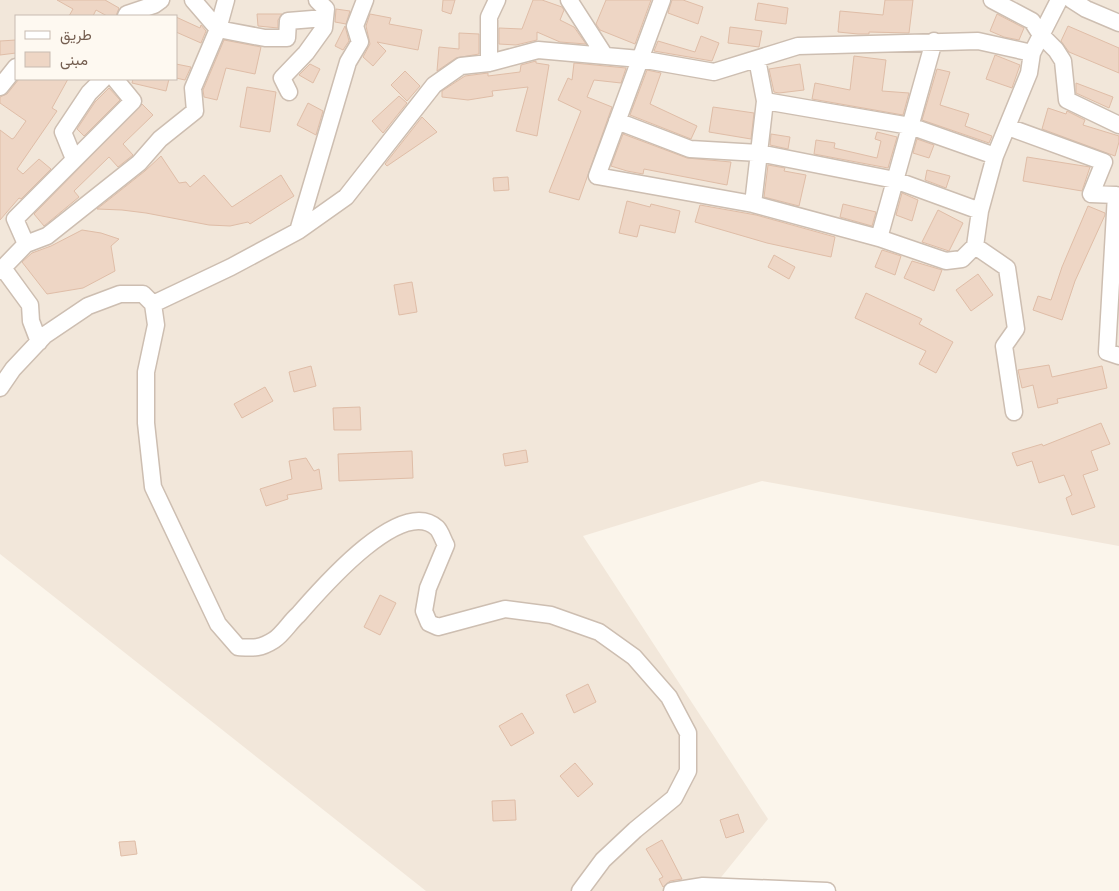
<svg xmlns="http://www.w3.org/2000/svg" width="1119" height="891" viewBox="0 0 1119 891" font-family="'PT Sans Narrow',Vazirmatn,sans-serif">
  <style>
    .residential { fill: #f2e7da; fill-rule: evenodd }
    .building { fill: #eed6c5; stroke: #dfbda7 }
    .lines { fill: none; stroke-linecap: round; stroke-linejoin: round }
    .minor-casing { stroke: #cdbeb1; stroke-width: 19 }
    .minor { stroke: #fff; stroke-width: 16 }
  </style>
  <rect width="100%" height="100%" fill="#fbf5eb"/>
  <path class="residential" d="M0,0H1119V546L762,481L583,536L768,819L710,891H426L0,554ZM16,16H176V79H16Z"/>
  <path class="building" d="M57,0H105L119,8L116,16H107L96,10L93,16H69L73,9Z
    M443,0H455L451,14L442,11Z
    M533,0H542L562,7L564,10L560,20L574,27L586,44L560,42L537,32V40L516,45L499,44V28L522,29Z
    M606,0H651L635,44L600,30L596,24Z
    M672,0H683L703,7L698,24L668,13Z
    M885,0H913L909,33L869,32V34H858L838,32L840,11L883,15Z
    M758,3L788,8L786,24L755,20Z
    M336,9L350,11L346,24L335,22Z
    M257,14H282L278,20V28L258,26Z
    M370,14L391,18L389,24L422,30L418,50L377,42L386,51L373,66L363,57L370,44L366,26Z
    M997,14L1024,28L1019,40L1004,37L990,31Z
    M176,17L200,28L201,25L206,31L201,43L176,32Z
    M345,26L349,41L343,50L335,46Z
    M1068,26L1119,48V73L1069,52L1061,41Z
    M730,27L762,31L759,47L728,43Z
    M459,33L479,34V54L456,58L437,71L439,47L459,49Z
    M701,36L719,43L712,61L654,51L658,41L695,52Z
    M16,40V53L0,55V41Z
    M224,40L261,47L255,74L226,68L217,100L204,97L203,90Z
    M995,55L1020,65L1012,88L986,79Z
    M854,56L886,60L882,91L909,93L903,115L812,99L815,83L850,90Z
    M536,61V63L549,65L537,136L516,131L528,87L492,91L493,96L468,100L442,97V91L465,76L488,73V76L520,72L521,65Z
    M574,63L626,68L621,83L594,80L587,97L612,107L579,200L549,192L581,111L558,100L568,78L572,80Z
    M176,64L191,67L185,80L176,78Z
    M310,64L320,69L313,83L299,75Z
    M800,64L804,90L779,93L774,92L769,69Z
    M937,69L950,72L940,105L969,114L965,126L992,136L989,143L922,120Z
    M647,70L661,73L650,104L697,126L691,139L630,115Z
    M405,71L420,86L407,101L391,85Z
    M19,79H68L52,108L57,111L17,169L23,174L39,159L51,169L21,199L19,198L0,220V130L12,139L14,138L26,121L0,103V97L7,94Z
    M133,79H169L166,91L132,83Z
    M1076,83L1113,97L1109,108L1076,93Z
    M247,87L276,92L270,132L240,127Z
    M109,88L120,100L84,136L77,129L95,102Z
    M399,96L407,103L383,133L372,121Z
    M308,103L323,111L316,135L297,125Z
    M142,104L153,115L123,144L133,155L118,167L109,157L74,191L79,197L44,226L34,214Z
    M713,107L754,113L751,139L709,132Z
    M1048,108L1066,114L1067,111L1085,120L1083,125L1119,136V142L1115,156L1042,129Z
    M422,117L437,132L387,166L385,164Z
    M877,132L897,137L888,168L814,154L816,140L835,143L834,148L877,158L881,141L875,139Z
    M623,134L687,158L731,162L727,185L644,169L643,174L627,171L611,166Z
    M771,134L790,137L788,149L770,145Z
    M917,139L934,145L929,158L913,153Z
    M161,156L179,183L186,182L190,187L204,175L232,207L281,175L294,196L250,224L248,222L230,226L209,225L146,213L122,210L97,209L145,171Z
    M1027,157L1090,167L1082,191L1023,181Z
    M768,165L785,168L784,171L806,175L799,206L764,197Z
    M927,170L950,176L946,188L925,180Z
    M508,177L509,190L494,191L493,178Z
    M902,193L918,200L912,221L896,215Z
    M627,201L650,207L651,204L680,211L675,233L640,225L637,237L619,233Z
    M843,204L876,212L872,226L840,217Z
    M700,205L756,215L835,237L831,257L767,243L695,222Z
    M1088,206L1105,213V215L1075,281L1062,320L1033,310L1038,296L1051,300L1062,267Z
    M938,210L963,223L949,251L922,242Z
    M82,230L101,233L119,239L111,246L115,271L83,288L47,294L22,262L32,253L51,246Z
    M882,250L901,256L895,275L875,267Z
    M774,255L795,267L789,279L768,267Z
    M912,261L942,270L934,291L904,278Z
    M978,274L993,295L971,311L956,290Z
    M412,282L417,312L399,315L394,285Z
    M866,293L922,319L919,324L953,342L936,373L919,364L926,351L855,318Z
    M1049,365L1052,377L1102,366L1107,388L1057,399L1058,403L1038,408L1033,385L1022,388L1018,370Z
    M311,366L316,386L294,392L289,372Z
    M265,387L273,401L242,418L234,404Z
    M360,407L361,430H334L333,408Z
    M1101,423L1110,444L1091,451L1098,470L1083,475L1095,507L1072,515L1066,498L1072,495L1064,475L1039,483L1032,461L1017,466L1012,453L1042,444L1043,446Z
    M526,450L528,462L505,466L503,454Z
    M412,451L413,478L339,481L338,454Z
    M306,458L314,471L319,469L322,489L287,495L288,499L266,506L260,489L292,479L289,461Z
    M380,595L396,603L380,635L364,627Z
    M588,684L596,702L574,713L566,695Z
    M522,713L534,733L511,746L499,726Z
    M575,763L593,784L578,797L560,776Z
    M515,800L516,820L493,821L492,801Z
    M738,814L744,832L726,838L720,820Z
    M662,840L682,879L670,881L663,887L659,879L663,877L646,849Z
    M135,841L137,854L121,856L119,842Z"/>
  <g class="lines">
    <defs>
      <path id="minor" d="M193,0L218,29L265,38H287L288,21L325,18
        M569,0L605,56
        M662,0L597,176L753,204L879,238L946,261L962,259L975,246
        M992,0L1032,21L1041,35L1056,50L1063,61L1067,100L1119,125
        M1072,0L1086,9L1119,23
        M126,16L127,14L154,5L161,0
        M489,63V17L497,0
        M0,87L16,67
        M289,92L282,78L306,53L324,28L326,9L317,0
        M765,101L910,126L995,156
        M617,121L690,149L759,153L895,180L980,211
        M1008,127L1104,162L1091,194L1116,195
        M74,159L63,132L89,93L103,79
        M1119,196L1116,195L1107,352L1119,356
        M753,204L765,101L757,59
        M298,231L348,62L360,42L355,26L365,0
        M879,238L934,41
        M26,244L15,219L133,101L115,79
        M3,268L30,305L31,321L39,342
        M0,271L26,244L47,236L139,163L160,139L195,111L193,88L218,29L226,0
        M153,304L231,267L298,231L346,197L434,85L461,66L489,63L538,50L640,59L714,72L798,46L978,41L1032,53
        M0,388L13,369L45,335L88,306L120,294H143L153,304L156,325L146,372V423L153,487L218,624L238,647C253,648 260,649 274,640C283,634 290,622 298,615C320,590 401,495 437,528C441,532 443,540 446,545L428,588L424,611L429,623L438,627L505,609L551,615L599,632L634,657L669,697L688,733V771L674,798L635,830L603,860L580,891
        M1014,412L1004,346L1016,329L1007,268L975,246L980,211L995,156L1029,73L1032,53L1059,0
        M672,891L703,886L827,891"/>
    </defs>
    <use href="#minor" class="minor-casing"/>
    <use href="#minor" class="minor"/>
  </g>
  <rect x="15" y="15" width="162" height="65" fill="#fef9f1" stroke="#c7bbb1"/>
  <rect x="25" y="31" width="25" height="8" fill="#ffffff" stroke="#c7bbb1"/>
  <text x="60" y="40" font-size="15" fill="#745e50">طريق</text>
  <rect x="25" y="52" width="25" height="15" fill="#eed6c5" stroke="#c7bbb1"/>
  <text x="60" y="65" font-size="15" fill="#745e50">مبنى</text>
</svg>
